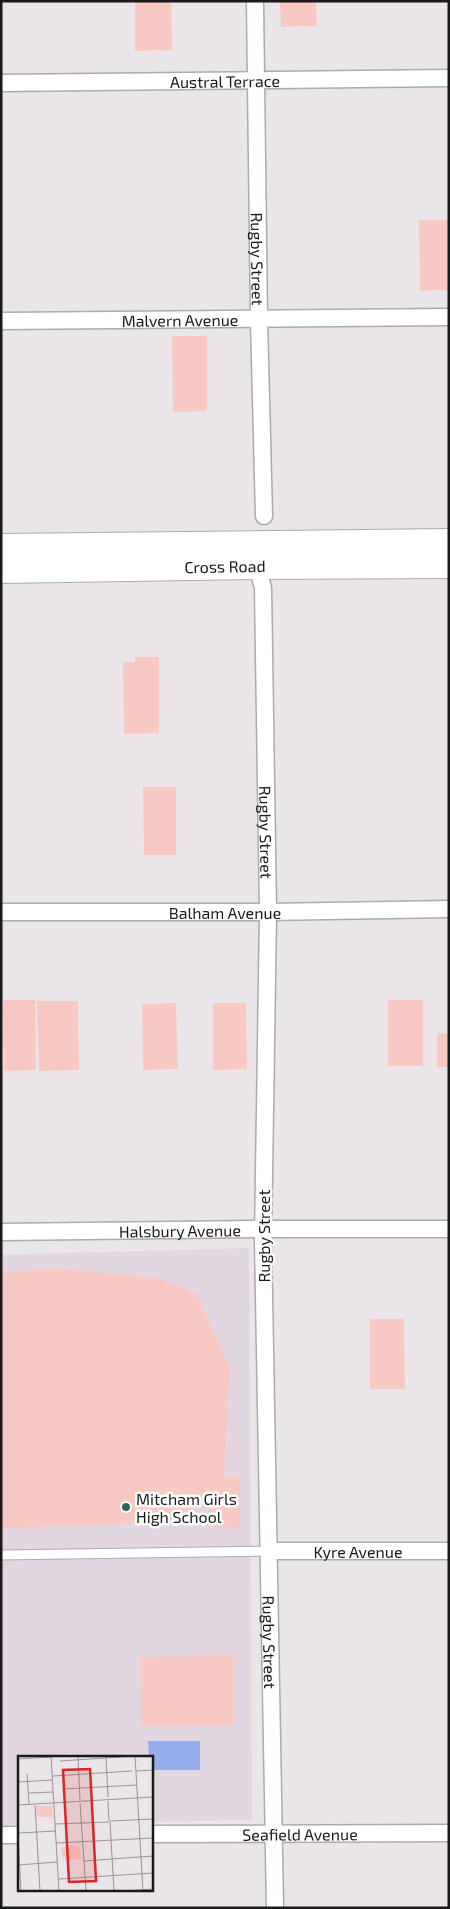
<svg xmlns="http://www.w3.org/2000/svg" width="450" height="1909" viewBox="0 0 450 1909" font-family="'Exo 2',sans-serif">
  <style>
    .built { fill: #e2d7e1 }
    .green { fill: #f7c9c2 }
    .water { fill: #94adec }
    .lines { fill: none; stroke-linecap: round; stroke-linejoin: round }
    .lane-casing { stroke: #aea9ad; stroke-width: 11 }
    .street-casing { stroke: #aea9ad; stroke-width: 19 }
    .highway-casing { stroke: #aea9ad; stroke-width: 30 }
    .lane { stroke: #fff; stroke-width: 9 }
    .street { stroke: #fff; stroke-width: 16 }
    .highway { stroke: #fff; stroke-width: 28 }
    .poi-dot { fill: #266a5c; stroke: #fff; stroke-width: 2 }
    .labels { text-anchor: middle; dominant-baseline: central; stroke-width: 5; stroke-linejoin: round; paint-order: stroke }
    .street-label { font-size: 16px; fill: #1a191a; stroke: #fff }
    .poi-label { font-size: 16px; fill: #1a191a; stroke: #fff; text-anchor: start }
    .inset-road { fill: none; stroke: #979396; stroke-width: 1 }
    .view { fill: #d62828; fill-opacity: 0.15; stroke: #d62828; stroke-width: 2.5 }
    .inset-edge { fill: none; stroke: #1a191a; stroke-width: 2.5 }
  </style>
  <rect width="100%" height="100%" fill="#eae5e9"/>
  <path class="built" d="M249,1248L252,1820L151,1822V1758H19V1824L1,1825V1255Z"/>
  <path class="green" d="M135,1H171L172,50L135,51Z
    M280,1H316L317,26L281,27Z
    M419,220H449V290L420,291Z
    M172,336H207V411L173,412Z
    M135,657H159V733L124,734L123,662H135Z
    M143,787H176V855H144Z
    M3,1000H35L36,1070L4,1071Z
    M388,1000H423V1066H388Z
    M37,1001H78L79,1070L39,1071Z
    M176,1003L178,1069L143,1070L142,1004Z
    M213,1003H246L247,1069L213,1070Z
    M437,1033L449,1034V1067H437Z
    M51,1268L157,1278L196,1293L230,1368L224,1473L222,1476L240,1477V1528L210,1526V1492L192,1517L120,1524L1,1528V1274Z
    M370,1319H404L405,1389H370Z
    M233,1656V1725L141,1726L140,1657Z"/>
  <path class="water" d="M148,1741H200V1770H151V1758H149Z"/>
  <g class="lines">
    <defs>
      <path id="lane" d="M1,1555L268,1551"/>
      <g id="street">
        <path id="s1" d="M255,1L259,320L264,516"/>
        <path id="s2" d="M1,83L449,78"/>
        <path id="s3" d="M1,321L449,317"/>
        <path id="s4" d="M257,565L263,588L268,912L263,1240L275,1908"/>
        <path id="s5" d="M1,912H268L449,909"/>
        <path id="s6" d="M1,1232L263,1229H449"/>
        <path id="s7" d="M268,1551H449"/>
        <path id="s8" d="M151,1834L449,1833"/>
        <path d="M1,1835H19"/>
      </g>
      <g id="highway">
        <path d="M1,548L449,543"/>
        <path id="s9" d="M1,569L257,565L449,564"/>
      </g>
    </defs>
    <use href="#lane" class="lane-casing"/>
    <use href="#street" class="street-casing"/>
    <use href="#highway" class="highway-casing"/>
    <use href="#lane" class="lane"/>
    <use href="#street" class="street"/>
    <use href="#highway" class="highway"/>
  </g>
  <circle class="poi-dot" cx="126" cy="1507" r="5"/>
  <g class="labels">
    <g class="street-label">
      <text stroke="none"><textPath href="#s2" startOffset="224">Austral Terrace</textPath></text>
      <text stroke="none"><textPath href="#s1" startOffset="258">Rugby Street</textPath></text>
      <text stroke="none"><textPath href="#s3" startOffset="179">Malvern Avenue</textPath></text>
      <text stroke="none"><textPath href="#s9" startOffset="224">Cross Road</textPath></text>
      <text stroke="none"><textPath href="#s4" startOffset="268">Rugby Street</textPath></text>
      <text stroke="none"><textPath href="#s5" startOffset="224">Balham Avenue</textPath></text>
      <text stroke="none"><textPath href="#s6" startOffset="179">Halsbury Avenue</textPath></text>
      <text transform="translate(263 1236) rotate(-90)">Rugby Street</text>
      <text stroke="none"><textPath href="#s7" startOffset="90">Kyre Avenue</textPath></text>
      <text stroke="none"><textPath href="#s4" startOffset="1078">Rugby Street</textPath></text>
      <text stroke="none"><textPath href="#s8" startOffset="149">Seafield Avenue</textPath></text>
    </g>
    <g class="poi-label">
      <text x="136" y="1498">Mitcham Girls<tspan x="136" dy="18">High School</tspan></text>
    </g>
  </g>
  <g transform="translate(18 1756)">
    <rect width="135" height="135" fill="#eae5e9"/>
    <path d="M18,50H34L35,61H19ZM52,89L61,90L64,103L48,104L44,100L43,92Z" fill="#f7c9c2"/>
    <path class="inset-road" d="M33,0L41,135M60,0L62,44M117,0L125,135M88,1L90,41M0,3L33,1M42,5L117,0M118,15L135,14M9,18L11,48M35,20L114,15M0,26L34,24M45,33L119,29M11,37L35,36M90,45L91,65M62,47L68,135M0,49L135,41M17,49L22,135M92,65L135,63M92,66L96,135M37,68L91,66M0,77L38,75M0,80L3,135M38,87L135,82M66,105L135,100M0,109L39,106M41,123L135,117M106,135L135,133"/>
    <path class="view" d="M72,13L78,125L51,126L45,14Z"/>
    <rect width="135" height="135" class="inset-edge"/>
  </g>
  <rect width="450" height="1909" fill="none" stroke="#1a191a" stroke-width="5"/>
</svg>
